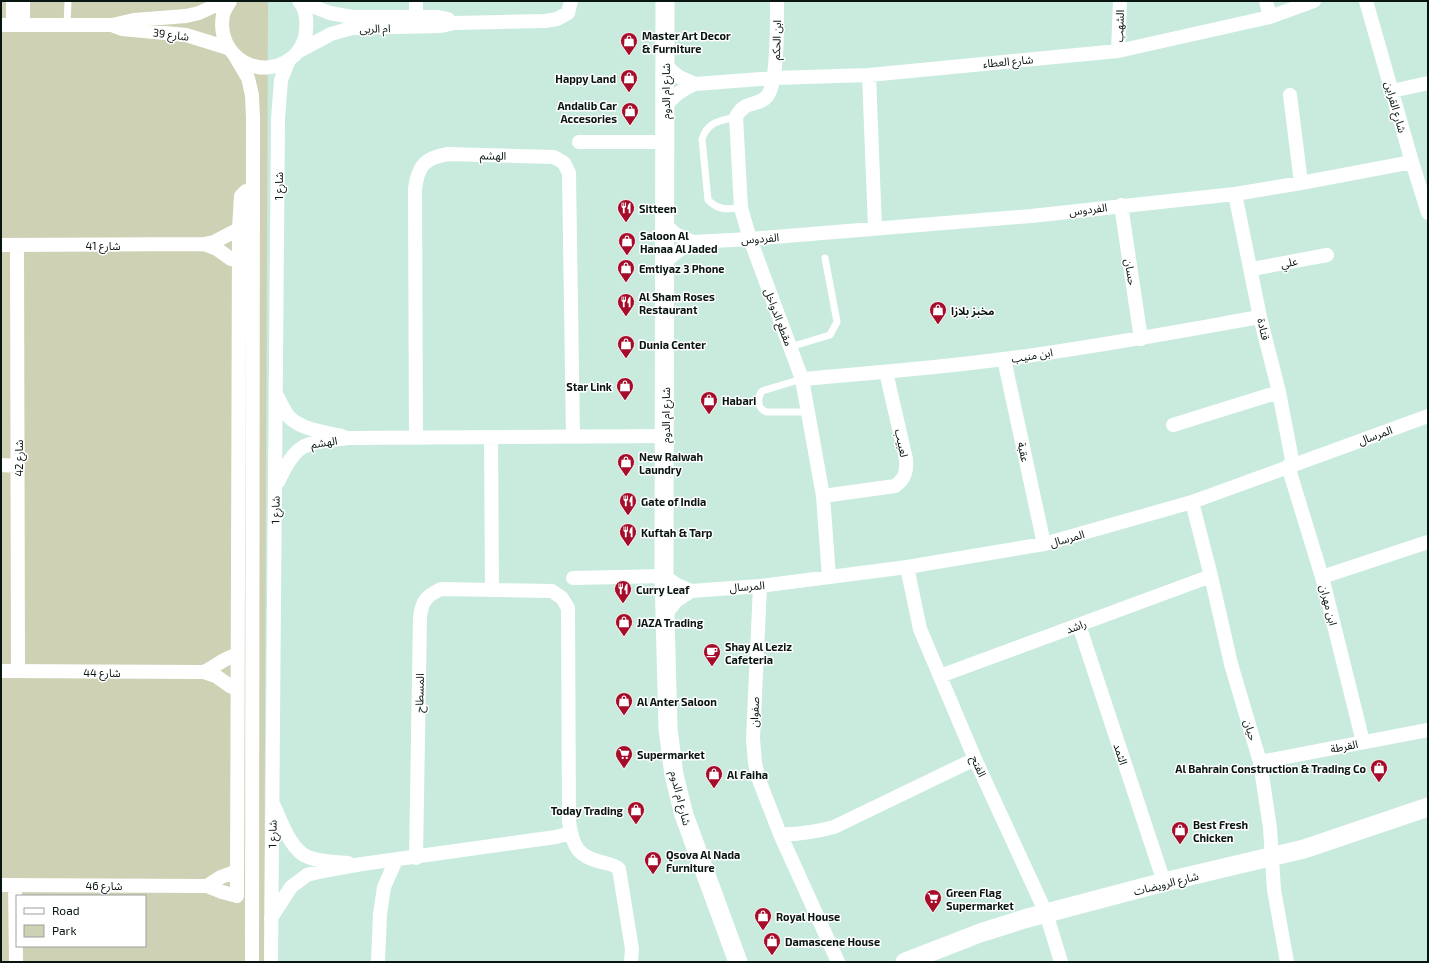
<svg xmlns="http://www.w3.org/2000/svg" width="1429" height="963" viewBox="0 0 1429 963" font-family="'Exo 2','Noto Sans Arabic',sans-serif">
  <style>
    .green { fill: #ced1b4; fill-rule: evenodd }
    .lines { fill: none; stroke-linecap: round; stroke-linejoin: round }
    .lane { stroke: #fff; stroke-width: 7 }
    .street { stroke: #fff; stroke-width: 14 }
    .secondary { stroke: #fff; stroke-width: 19 }
    .labels { text-anchor: middle; dominant-baseline: central; stroke-width: 3; stroke-linejoin: round; paint-order: stroke }
    .street-label { font-size: 11px; fill: #091511; stroke: #fff }
    .poi-label { font-size: 11px; font-weight: bold; fill: #091511; stroke: #fff; text-anchor: start }
  </style>
  <rect width="100%" height="100%" fill="#c8ebde"/>
  <path class="green" d="M1,1H268L264,962H1ZM17,896H145V946H17Z"/>
  <g class="lines">
    <path class="lane" d="M67,25L68,1
      M736,117C720,121 708,121 702,139L708,200C719,211 727,209 741,208
      M790,347L830,335L837,322L825,258
      M802,379L762,391C757,398 757,409 767,412H808"/>
    <path class="street" d="M23,1V25
      M230,1C228,5 224,10 223,15C215,57 263,85 295,55C301,49 306,39 306,30C307,20 306,9 299,1
      M777,1C777,22 778,80 768,95C759,108 746,98 736,117L741,208L750,239L802,379L823,496L829,577
      M1266,1L1270,17
      M1366,1L1412,162L1428,213
      M301,2L330,13L352,17H438L448,19
      M416,17V1
      M1,25H112L134,20L186,16L199,13L225,1
      M13,25V1
      M114,26L122,29L186,35L228,48
      M299,51L331,34L352,28L441,26L455,23L545,21L557,19L568,13L571,1
      M1118,51L1120,1
      M235,56L248,78L252,95L253,118L252,962
      M665,65L679,77L695,84
      M869,75L875,228
      M1392,91L1428,83
      M1290,95L1301,183
      M665,107C673,96 682,89 695,84L774,78L869,75L1118,51L1270,17L1314,1
      M579,142H665
      M1235,194L1260,317L1279,392L1293,465
      M1121,205L1141,339
      M664,224L677,235L693,242L750,239L1031,216L1235,194L1301,183L1412,162
      M204,244L217,249L231,259L239,260
      M1,245L204,244L214,242L239,229
      M17,245L18,671
      M664,263L678,251L693,242
      M1252,269L1327,255
      M1004,359L1044,544
      M802,379C870,373 937,368 1004,359C1090,348 1175,332 1260,317
      M277,396C281,403 284,411 289,417C302,430 325,432 342,436
      M1173,425L1279,392
      M491,437L492,589
      M416,438L415,189C418,165 425,158 448,154L554,157L564,163L569,173L573,437
      M1,465L18,466
      M1288,466L1322,577L1363,742
      M278,482C298,440 304,444 348,438L665,436
      M823,496L895,486C905,479 907,471 906,459L886,372
      M1192,502L1211,576L1231,664L1260,762L1270,828L1274,890L1287,962
      M907,567L920,629L975,759L1046,913L1061,962
      M1322,577L1428,542
      M573,578L664,576L677,585L691,591
      M760,586L753,739L755,763L759,780L780,834L838,962
      M665,615L677,600L691,591L760,586L907,567L1044,544L1192,502L1428,416
      M1079,625L1164,882
      M1,671L204,672L216,676L230,686L237,689
      M204,672C215,667 225,657 237,655
      M940,676L1211,576
      M1260,762L1428,730
      M274,806C281,821 291,851 308,857C320,862 335,862 348,863
      M780,834C799,835 815,832 834,827L975,759
      M416,858L420,617C422,601 426,596 441,589L552,591L562,598L568,608L569,822C573,848 578,857 605,863C610,864 615,865 619,869L632,949L631,962
      M1,885L207,886L222,892L237,896L239,229L241,196L246,191H253
      M15,885L16,962
      M207,886L221,877L237,871
      M271,918L291,887L307,875L318,872L362,864L556,837L571,833
      M271,962L278,119L281,80L289,60
      M378,962L380,914L384,887L396,860"/>
    <path class="secondary" d="M665,1L664,576L668,729L674,775L684,815L738,962
      M905,962L980,933L1024,919L1164,882L1304,849L1428,807"/>
  </g>
  <defs>
    <symbol id="shop-pin" viewBox="-11 -11 22 30"><path d="M0 17L-7.5 6A9.5 9.5 0 1 1 7.5 6Z" fill="#a60d2a" stroke="#fff"/><path d="M-5-2.5h2.3a2.7 3.5 0 0 1 5.4 0H5L5.5 6h-11ZM-1.5-2.5h3a1.5 2.3 0 0 0-3 0Z" fill="#fff"/></symbol>
    <symbol id="restaurant-pin" viewBox="-11 -11 22 30"><path d="M0 17L-7.5 6A9.5 9.5 0 1 1 7.5 6Z" fill="#a60d2a" stroke="#fff"/><path d="M-5-6h1v4h1v-4h1v4h1v-4h1v5L-1.5 .5V6h-2V.5L-5-1ZM5-6V6H3V1.5H1.5Q1.5-4 5-6Z" fill="#fff"/></symbol>
    <symbol id="cafe-pin" viewBox="-11 -11 22 30"><path d="M0 17L-7.5 6A9.5 9.5 0 1 1 7.5 6Z" fill="#a60d2a" stroke="#fff"/><path d="M-5.5-4.5H6V0H3Q3 3.5 0 3.5H-2.5Q-5.5 3.5-5.5 0ZM3-3.2v2h1.7v-2ZM-6 4.5H4V6H-6Z" fill="#fff"/></symbol>
    <symbol id="supermarket-pin" viewBox="-11 -11 22 30"><path d="M0 17L-7.5 6A9.5 9.5 0 1 1 7.5 6Z" fill="#a60d2a" stroke="#fff"/><path d="M-6-5.5h2.5l.6 2H6L4.5 2H-2.5L-4.4-4H-6ZM-1.5 3.2a1.3 1.3 0 1 0 .1 0ZM3 3.2a1.3 1.3 0 1 0 .1 0Z" fill="#fff"/></symbol>
  </defs>
  <g fill-rule="evenodd">
    <use href="#shop-pin" x="619" y="31" width="20" height="27"/>
    <use href="#shop-pin" x="619" y="68" width="20" height="27"/>
    <use href="#shop-pin" x="620" y="101" width="20" height="27"/>
    <use href="#restaurant-pin" x="616" y="198" width="20" height="27"/>
    <use href="#shop-pin" x="617" y="231" width="20" height="27"/>
    <use href="#shop-pin" x="616" y="258" width="20" height="27"/>
    <use href="#restaurant-pin" x="616" y="292" width="20" height="27"/>
    <use href="#shop-pin" x="928" y="300" width="20" height="27"/>
    <use href="#shop-pin" x="616" y="334" width="20" height="27"/>
    <use href="#shop-pin" x="615" y="376" width="20" height="27"/>
    <use href="#shop-pin" x="699" y="390" width="20" height="27"/>
    <use href="#shop-pin" x="616" y="452" width="20" height="27"/>
    <use href="#restaurant-pin" x="618" y="491" width="20" height="27"/>
    <use href="#restaurant-pin" x="618" y="522" width="20" height="27"/>
    <use href="#restaurant-pin" x="613" y="579" width="20" height="27"/>
    <use href="#shop-pin" x="614" y="612" width="20" height="27"/>
    <use href="#cafe-pin" x="702" y="642" width="20" height="27"/>
    <use href="#shop-pin" x="614" y="691" width="20" height="27"/>
    <use href="#supermarket-pin" x="614" y="744" width="20" height="27"/>
    <use href="#shop-pin" x="1369" y="758" width="20" height="27"/>
    <use href="#shop-pin" x="704" y="764" width="20" height="27"/>
    <use href="#shop-pin" x="626" y="800" width="20" height="27"/>
    <use href="#shop-pin" x="1170" y="820" width="20" height="27"/>
    <use href="#shop-pin" x="643" y="850" width="20" height="27"/>
    <use href="#supermarket-pin" x="923" y="888" width="20" height="27"/>
    <use href="#shop-pin" x="753" y="906" width="20" height="27"/>
    <use href="#shop-pin" x="762" y="931" width="20" height="27"/>
  </g>
  <g class="labels">
    <g class="street-label">
      <text transform="translate(1119 26) rotate(-88)">الشهب</text>
      <text transform="translate(375 28) rotate(-1)">ام الربى</text>
      <text transform="translate(171 34) rotate(7)">شارع 39</text>
      <text transform="translate(776 40) rotate(-88)">ابن الحكم</text>
      <text transform="translate(1008 61) rotate(-5)">شارع العطاء</text>
      <text transform="translate(665 91) rotate(-90)">شارع ام الدوم</text>
      <text transform="translate(1396 107) rotate(74)">شارع القراين</text>
      <text transform="translate(493 155) rotate(1)">الهشم</text>
      <text transform="translate(278 186) rotate(-90)">شارع 1</text>
      <text transform="translate(1088 209) rotate(-7)">الفردوس</text>
      <text transform="translate(760 238) rotate(-4)">الفردوس</text>
      <text x="103" y="245">شارع 41</text>
      <text transform="translate(1289 262) rotate(-11)">علي</text>
      <text transform="translate(1131 272) rotate(81)">حسان</text>
      <text transform="translate(779 317) rotate(69)">مقطع الدواخل</text>
      <text transform="translate(1264 329) rotate(77)">قتادة</text>
      <text transform="translate(1032 355) rotate(-9)">ابن منيب</text>
      <text transform="translate(665 415) rotate(-90)">شارع ام الدوم</text>
      <text transform="translate(1375 435) rotate(-20)">المرسال</text>
      <text transform="translate(324 442) rotate(-9)">الهشم</text>
      <text transform="translate(902 443) rotate(78)">لعبيب</text>
      <text transform="translate(1024 452) rotate(78)">عقبة</text>
      <text transform="translate(18 458) rotate(-90)">شارع 42</text>
      <text transform="translate(275 510) rotate(-89)">شارع 1</text>
      <text transform="translate(1067 538) rotate(-16)">المرسال</text>
      <text transform="translate(747 586) rotate(-5)">المرسال</text>
      <text transform="translate(1329 605) rotate(76)">ابن مهران</text>
      <text transform="translate(1076 626) rotate(-20)">راشد</text>
      <text x="102" y="672">شارع 44</text>
      <text transform="translate(419 693) rotate(-89)">المسطاح</text>
      <text transform="translate(754 712) rotate(-88)">صفوان</text>
      <text transform="translate(1251 730) rotate(74)">حيان</text>
      <text transform="translate(1344 746) rotate(-11)">القرطة</text>
      <text transform="translate(1121 754) rotate(72)">الثمد</text>
      <text transform="translate(979 766) rotate(66)">الفتح</text>
      <text transform="translate(681 798) rotate(76)">شارع ام الدوم</text>
      <text transform="translate(272 834) rotate(-89)">شارع 1</text>
      <text transform="translate(1166 883) rotate(-14)">شارع الرويضات</text>
      <text x="104" y="885">شارع 46</text>
    </g>
    <g class="poi-label">
      <text x="642" y="35">Master Art Decor<tspan x="642" dy="13">&amp; Furniture</tspan></text>
      <text x="616" y="78" text-anchor="end">Happy Land</text>
      <text x="617" y="105" text-anchor="end">Andalib Car<tspan x="617" dy="13">Accesories</tspan></text>
      <text x="639" y="208">Sitteen</text>
      <text x="640" y="235">Saloon Al<tspan x="640" dy="13">Hanaa Al Jaded</tspan></text>
      <text x="639" y="268">Emtiyaz 3 Phone</text>
      <text x="639" y="296">Al Sham Roses<tspan x="639" dy="13">Restaurant</tspan></text>
      <text x="951" y="310">مخبز بلازا</text>
      <text x="639" y="344">Dunia Center</text>
      <text x="612" y="386" text-anchor="end">Star Link</text>
      <text x="722" y="400">Habari</text>
      <text x="639" y="456">New Raiwah<tspan x="639" dy="13">Laundry</tspan></text>
      <text x="641" y="501">Gate of India</text>
      <text x="641" y="532">Kuftah &amp; Tarp</text>
      <text x="636" y="589">Curry Leaf</text>
      <text x="637" y="622">JAZA Trading</text>
      <text x="725" y="646">Shay Al Leziz<tspan x="725" dy="13">Cafeteria</tspan></text>
      <text x="637" y="701">Al Anter Saloon</text>
      <text x="637" y="754">Supermarket</text>
      <text x="1366" y="768" text-anchor="end">Al Bahrain Construction &amp; Trading Co</text>
      <text x="727" y="774">Al Faiha</text>
      <text x="623" y="810" text-anchor="end">Today Trading</text>
      <text x="1193" y="824">Best Fresh<tspan x="1193" dy="13">Chicken</tspan></text>
      <text x="666" y="854">Qsova Al Nada<tspan x="666" dy="13">Furniture</tspan></text>
      <text x="946" y="892">Green Flag<tspan x="946" dy="13">Supermarket</tspan></text>
      <text x="776" y="916">Royal House</text>
      <text x="785" y="941">Damascene House</text>
    </g>
  </g>
  <rect width="1429" height="963" fill="none" stroke="#091511" stroke-width="4"/>
  <rect x="16" y="895" width="130" height="52" fill="#ffffff" stroke="#9da1a0"/>
  <rect x="24" y="908" width="20" height="6" fill="#ffffff" stroke="#9da1a0"/>
  <text x="52" y="915" font-size="12" fill="#091511">Road</text>
  <rect x="24" y="925" width="20" height="12" fill="#ced1b4" stroke="#9da1a0"/>
  <text x="52" y="935" font-size="12" fill="#091511">Park</text>
</svg>
